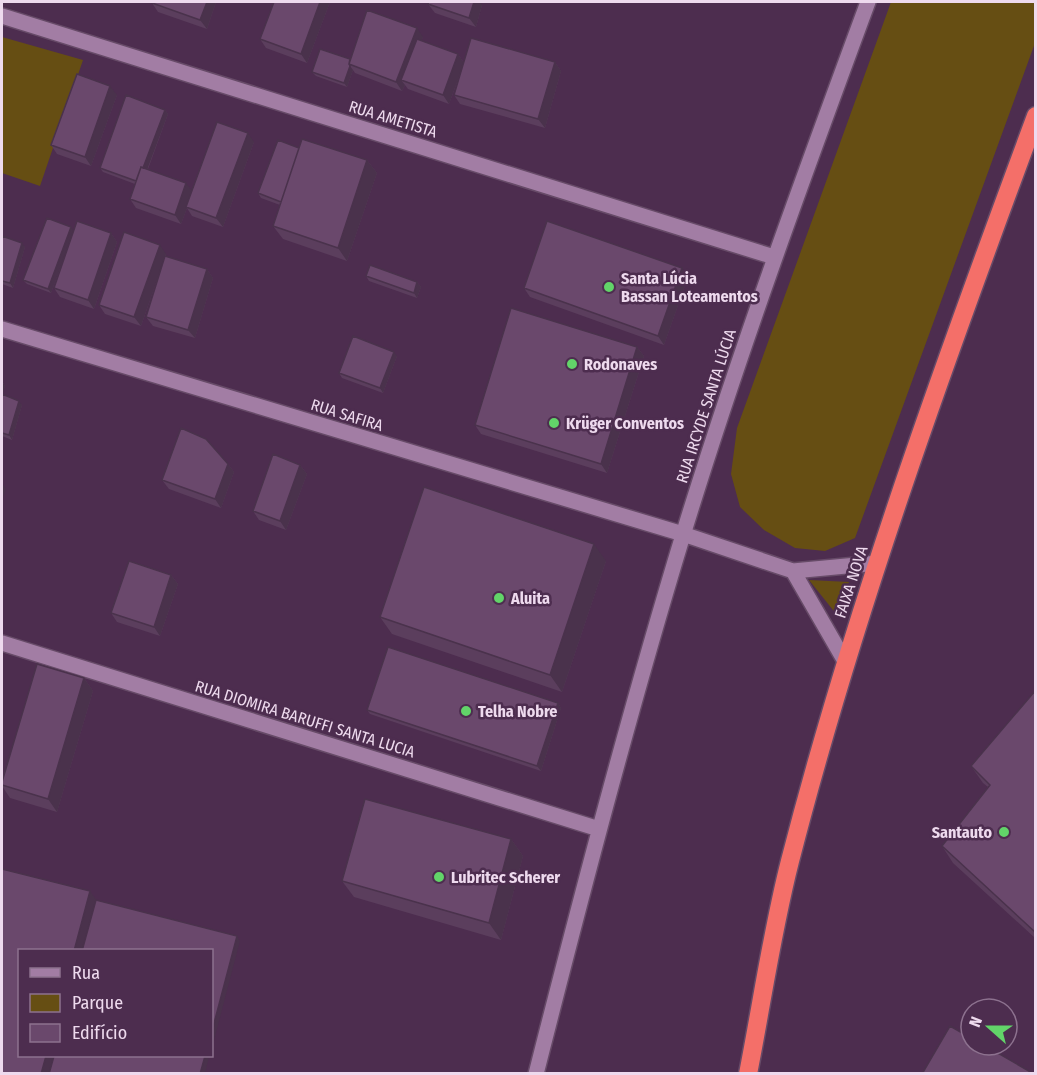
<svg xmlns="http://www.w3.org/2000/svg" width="1037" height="1075" viewBox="0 0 1037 1075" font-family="'Fira Sans Condensed',sans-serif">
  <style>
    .green { fill: #664e13 }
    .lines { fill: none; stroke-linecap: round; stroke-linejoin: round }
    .minor-casing { stroke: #674b68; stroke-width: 18 }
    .highway-casing { stroke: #674b68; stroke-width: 21 }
    .minor { stroke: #a27da4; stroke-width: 15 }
    .highway { stroke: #f46f69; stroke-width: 18 }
    .wall { fill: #5b3e5d }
    .shaded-wall { fill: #4a324c }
    .building { fill: #6a486c; stroke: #4a324c; stroke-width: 1.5 }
    .poi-dot { fill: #62d469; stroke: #4d2d4f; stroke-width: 2 }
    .labels { text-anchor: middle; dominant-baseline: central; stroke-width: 5; stroke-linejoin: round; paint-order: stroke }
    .street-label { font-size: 16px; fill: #eedaee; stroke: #4d2d4f }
    .poi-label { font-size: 16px; font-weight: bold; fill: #eedaee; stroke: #4d2d4f; text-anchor: start }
  </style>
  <rect width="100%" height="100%" fill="#4d2d4f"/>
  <path class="green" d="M891,2H1035V43L855,538L825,551L795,548L764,530L740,507L731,474L737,428Z
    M2,37L83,60L40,186L2,173Z
    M809,580L849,582L837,615Z"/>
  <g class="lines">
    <defs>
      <path id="minor" d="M2,16L774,257
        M2,329L683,534L793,571L878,563
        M793,571L846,663
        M2,643L599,829
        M536,1074C582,893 629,713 683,535C738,355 803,178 868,2"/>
      <path id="highway" d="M748,1074C762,1003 772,931 790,861C855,608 945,361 1036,116"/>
    </defs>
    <use href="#minor" class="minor-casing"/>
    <use href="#highway" class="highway-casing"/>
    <use href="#minor" class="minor"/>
    <use href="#highway" class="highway"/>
  </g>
  <path class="wall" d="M152,2H216L207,29L158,12L152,3Z
    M274,2H330L307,63L266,48L260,39Z
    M428,4L482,5L476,27L435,13Z
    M423,37L421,41L458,54L464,63L555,62L561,71L545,128L460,104L454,95L461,72L449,104L408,89L405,85L402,91L355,73L353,70L347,87L316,76L312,72Z
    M117,95L91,166L57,154L51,145Z
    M165,110L168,114L148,169L192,191L254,142L223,227L192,216L187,208L181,224L136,208L130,199L135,184L103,172L100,168Z
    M299,148L367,160L377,173L347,261L283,239L273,226L280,205L261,198L258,193Z
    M73,231L111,233L117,242L94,309L60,297L54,288L68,248L51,293L27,284L23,280Z
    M2,236L25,247L13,288L2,284Z
    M166,254V256L207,269L213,278L195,338L153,326L146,317L161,269L141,326L105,314L99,305Z
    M366,276L417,282L421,287L417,298L369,281Z
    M688,277L664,345L530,297L524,288Z
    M637,347L644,356L607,473L481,434L475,425Z
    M397,356L383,393L342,378L339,373Z
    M2,381L5,386L2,394L22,405L12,440L2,436Z
    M228,464L234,472L221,508L169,489L162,480Z
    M300,465L307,474L286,530L259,520L253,511Z
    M606,561L562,692L392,634L380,617Z
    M171,575L178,584L160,636L117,622L111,613Z
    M84,678L93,691L57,812L10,798L2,786V782Z
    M1035,691V938L953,863L942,846L988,787L983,783L971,766Z
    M558,703L561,708L541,771L370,714L367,710Z
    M511,839L523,856L501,940L354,897L342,881Z"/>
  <path class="shaded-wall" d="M207,2H216L207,29L200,20Z
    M320,2H330L307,63L301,54Z
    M474,2H480L482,5L476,27L469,18Z
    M417,28L423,37L406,81L401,80L405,85L402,91L396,82Z
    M458,54L464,63L449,104L443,95Z
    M555,62L561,71L545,128L538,119Z
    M350,66L353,70L347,87L344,83Z
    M110,86L117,95L91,166L85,157Z
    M165,110L168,114L141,186L138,182Z
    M248,133L254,142L223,227L216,218Z
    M367,160L377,173L347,261L338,248Z
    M186,183L193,192L186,207L187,208L181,224L175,215Z
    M71,227L74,231L51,293L48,289Z
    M111,233L117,242L94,309L88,300Z
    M22,243L25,247L13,288L10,283Z
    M160,245L166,254L141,326L134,317Z
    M682,268L688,277L664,345L658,336Z
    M207,269L213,278L195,338L188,330Z
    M417,282L421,287L417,298L414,293Z
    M637,347L644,356L607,473L601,464Z
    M394,352L397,356L383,393L380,388Z
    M2,381L5,386L2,397Z
    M19,401L22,405L12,440L9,435Z
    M228,464L234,472L221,508L215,499Z
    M300,465L307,474L286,530L280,521Z
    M2,483L6,489L2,501Z
    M594,544L606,561L562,692L550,675Z
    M171,575L178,584L160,636L154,627Z
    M84,678L93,691L57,812L48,799Z
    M558,703L561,708L541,771L537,766Z
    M511,839L523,856L501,940L489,923Z
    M90,891L99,904L87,951H74Z
    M237,936L240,941L212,1048V1031Z
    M46,1056H58L53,1074H41Z
    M205,1056H209L205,1074H200Z"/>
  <path class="building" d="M152,2H207L200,20L152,3Z
    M274,2H320L301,54L260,39Z
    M429,2H474L469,18L428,4Z
    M367,10L417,28L396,82L349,64Z
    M471,38L555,62L538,119L454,95Z
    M417,39L458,54L443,95L401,80Z
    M320,49L350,59L349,64L350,66L344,83L312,72Z
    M77,74L110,86L85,157L51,145Z
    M126,95L165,110L143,168L141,167L136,181L100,168Z
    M217,122L248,133L216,218L186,207Z
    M302,139L367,160L338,248L273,226Z
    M278,140L299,148L281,202L258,193Z
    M141,167L186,183L175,215L130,199Z
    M47,218L71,227L48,289L23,280Z
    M77,221L111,233L88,300L54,288Z
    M547,221L682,268L658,336L524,288Z
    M124,232L160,245L134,317L99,305Z
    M2,236L22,243L10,283L2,281Z
    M165,256L207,269L188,330L146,317Z
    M370,265L417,282L414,293L366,276Z
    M511,308L637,347L601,464L475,425Z
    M353,336L394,352L380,388L339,373Z
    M2,394L19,401L9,435L2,433Z
    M181,428L206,439L228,464L215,499L162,480Z
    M273,454L300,465L280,521L253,511Z
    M424,487L594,544L550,675L380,617Z
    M129,561L171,575L154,627L111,613Z
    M388,647L558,703L537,766L367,710Z
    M37,664L84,678L48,799L2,785V782Z
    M1035,691V932L942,846L990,785L971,766Z
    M365,799L511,839L489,923L342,881Z
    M2,869L90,891L74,951H20V1056H46L41,1074H2Z
    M96,900L237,936L212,1031V951H82Z
    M950,1026L971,1038V1045H984L1034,1074H922Z
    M54,1056H205L200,1074H49Z"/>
  <g class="poi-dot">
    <circle cx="609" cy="287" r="6"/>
    <circle cx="572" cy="364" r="6"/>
    <circle cx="554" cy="423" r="6"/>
    <circle cx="499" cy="598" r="6"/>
    <circle cx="466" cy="711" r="6"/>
    <circle cx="1004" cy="832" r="6"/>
    <circle cx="439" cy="877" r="6"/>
  </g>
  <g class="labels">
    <g class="street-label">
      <text transform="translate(393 119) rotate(17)">RUA AMETISTA</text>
      <text transform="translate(706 406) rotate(-72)">RUA IRCYDE SANTA LÚCIA</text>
      <text transform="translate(347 415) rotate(17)">RUA SAFIRA</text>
      <text transform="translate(851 582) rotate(-72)">FAIXA NOVA</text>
      <text transform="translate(305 719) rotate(17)">RUA DIOMIRA BARUFFI SANTA LUCIA</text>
    </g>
    <g class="poi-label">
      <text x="621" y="278">Santa Lúcia<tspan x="621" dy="18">Bassan Loteamentos</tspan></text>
      <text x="584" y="364">Rodonaves</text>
      <text x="566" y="423">Krüger Conventos</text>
      <text x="511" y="598">Aluita</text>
      <text x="478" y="711">Telha Nobre</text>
      <text x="992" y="832" text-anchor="end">Santauto</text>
      <text x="451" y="877">Lubritec Scherer</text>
    </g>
  </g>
  <rect width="1037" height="1075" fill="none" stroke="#eedaee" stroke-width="6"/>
  <rect x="18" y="949" width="195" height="108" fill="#4d2d4f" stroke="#8d728f" stroke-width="1.5"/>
  <rect x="30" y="968" width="30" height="9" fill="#a27da4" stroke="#8d728f" stroke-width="1.5"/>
  <text x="72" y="979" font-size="18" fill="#eedaee">Rua</text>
  <rect x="30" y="994" width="30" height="18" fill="#664e13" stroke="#8d728f" stroke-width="1.5"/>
  <text x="72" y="1009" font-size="18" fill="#eedaee">Parque</text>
  <rect x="30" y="1024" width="30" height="18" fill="#6a486c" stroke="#8d728f" stroke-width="1.5"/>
  <text x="72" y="1039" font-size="18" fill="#eedaee">Edifício</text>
  <g transform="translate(989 1027) rotate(291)"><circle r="28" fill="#4d2d4f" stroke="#8d728f" stroke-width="1.5"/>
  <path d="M0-4.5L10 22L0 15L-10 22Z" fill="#62d469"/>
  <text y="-9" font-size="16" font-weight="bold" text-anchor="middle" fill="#eedaee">N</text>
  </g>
</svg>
